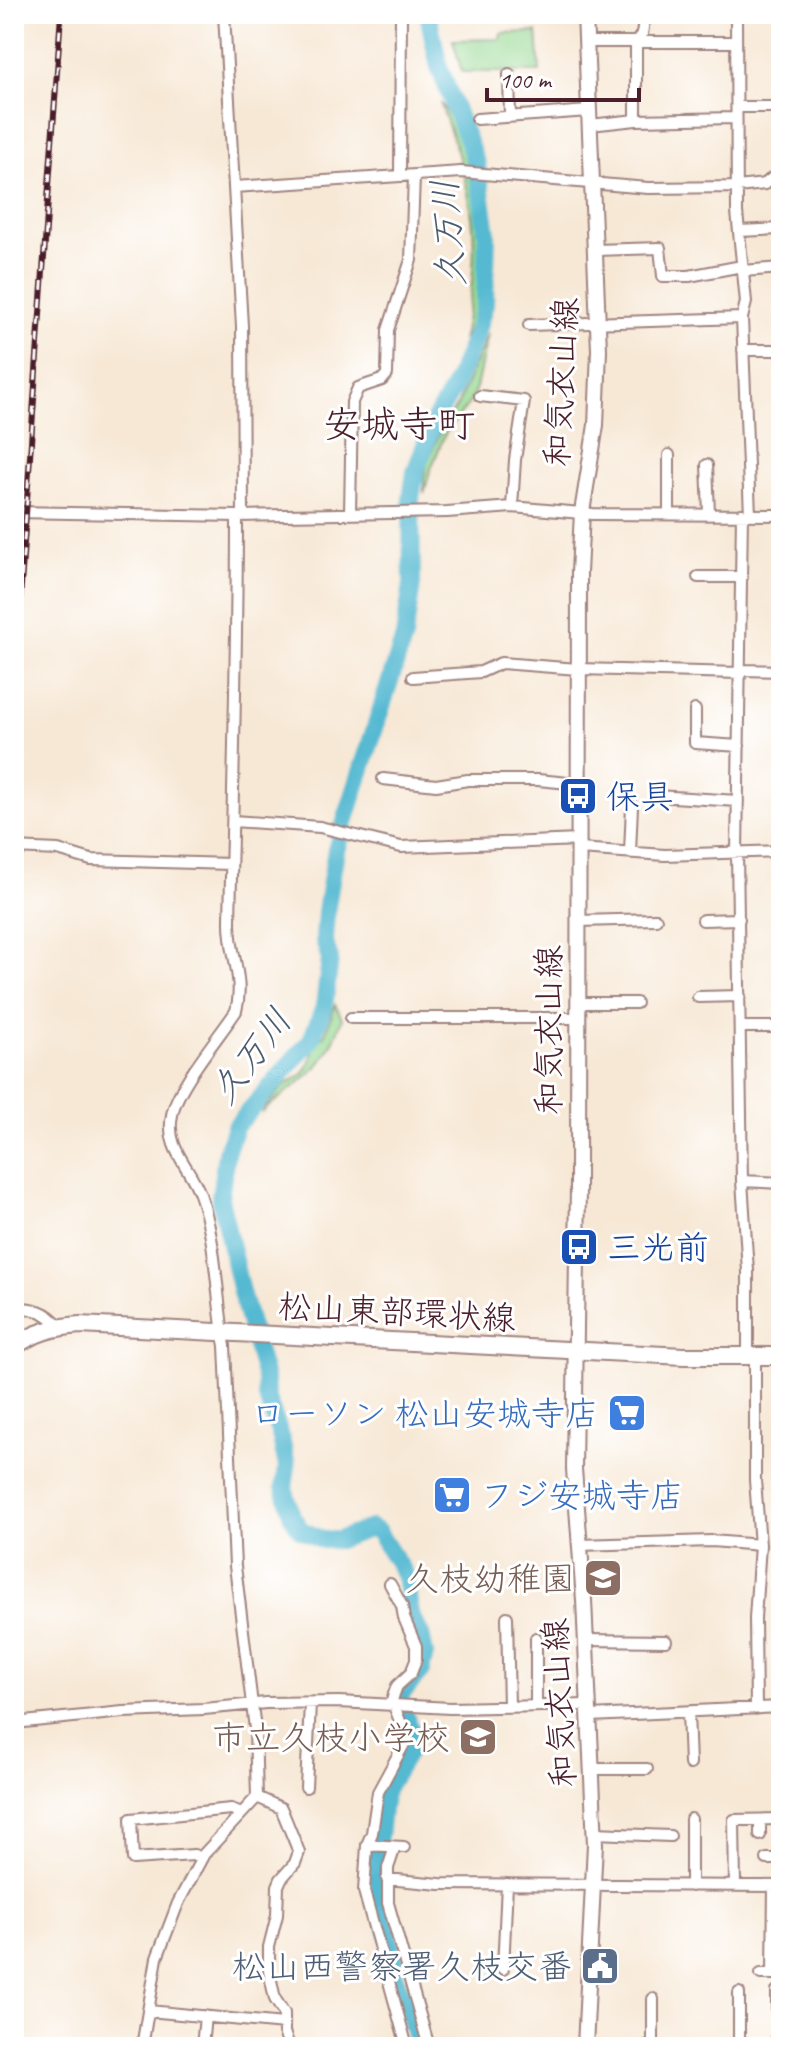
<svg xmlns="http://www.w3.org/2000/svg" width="795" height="2061" viewBox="0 0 795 2061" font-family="Caveat,'Klee One',sans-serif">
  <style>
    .green { fill: #94d890; stroke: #6f7c5e; stroke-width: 2 }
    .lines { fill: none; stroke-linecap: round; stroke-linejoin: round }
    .river { stroke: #54b9d2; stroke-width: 18 }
    .street-casing { stroke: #a08480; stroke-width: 14 }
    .secondary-casing { stroke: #a08480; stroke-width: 18 }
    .primary-casing { stroke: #a08480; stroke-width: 20 }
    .street { stroke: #fff; stroke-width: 10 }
    .secondary { stroke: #fff; stroke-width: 14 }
    .primary { stroke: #fff; stroke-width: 16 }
    .rail-casing { stroke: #4a1f2b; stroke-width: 6 }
    .rail { stroke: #fff; stroke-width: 3; stroke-dasharray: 9; stroke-linecap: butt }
    .labels { text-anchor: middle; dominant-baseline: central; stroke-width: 6; stroke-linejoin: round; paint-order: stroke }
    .street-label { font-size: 34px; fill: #4a1f2b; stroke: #fff }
    .transit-label { font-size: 34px; fill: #164399; stroke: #fff; text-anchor: start }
    .shop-label { font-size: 34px; fill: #366cbe; stroke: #fff; text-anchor: end }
    .education-label { font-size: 34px; fill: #785e54; stroke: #fff; text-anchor: end }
    .service-label { font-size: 34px; fill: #4e5e75; stroke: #fff; text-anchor: end }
    .water-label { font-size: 36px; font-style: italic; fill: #4e5d6e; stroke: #fff }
    .quarter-label { font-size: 38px; fill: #4a1f2b; stroke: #fff }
  </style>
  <rect width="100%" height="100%" fill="#fff"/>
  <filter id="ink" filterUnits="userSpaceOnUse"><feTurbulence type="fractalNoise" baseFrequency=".0125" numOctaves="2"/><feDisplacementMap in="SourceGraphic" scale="16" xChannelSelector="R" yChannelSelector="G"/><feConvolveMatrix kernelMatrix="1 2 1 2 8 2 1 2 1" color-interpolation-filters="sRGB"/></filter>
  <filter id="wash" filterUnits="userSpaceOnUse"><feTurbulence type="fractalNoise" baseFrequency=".006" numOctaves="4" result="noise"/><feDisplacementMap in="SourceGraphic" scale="32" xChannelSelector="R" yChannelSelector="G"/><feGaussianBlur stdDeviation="1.8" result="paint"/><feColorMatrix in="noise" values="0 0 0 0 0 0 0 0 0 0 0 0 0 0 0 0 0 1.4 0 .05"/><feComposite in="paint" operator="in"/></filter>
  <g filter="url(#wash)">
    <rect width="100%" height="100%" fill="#f7e8d5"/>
    <path class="green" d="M537,32L540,72H462L453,40L500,39L501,33Z
      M440,103C472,135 490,270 476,314C473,323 466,333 462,341C484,244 475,195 440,103Z
      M488,333L476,388L470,402L445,434L430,471L424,494V477L427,462L440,433L458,404Z
      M335,1005L342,1018C326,1073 300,1079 261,1113L282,1087L303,1074L311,1061L314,1046L325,1034Z"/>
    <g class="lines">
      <path class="river" d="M418,2047L410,2016L393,1972L395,1959L380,1902L376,1862L383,1801L387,1787L411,1747V1731L400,1701L401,1694L421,1671L425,1654L421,1634L411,1616L405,1575L378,1532L371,1528L338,1540H323L300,1529L292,1516L284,1487L287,1466L280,1434L266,1396L265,1378L241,1292L220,1198L226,1153L235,1127L311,1040L324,1007L330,959L324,940L326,912L336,850L404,637L412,584L411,499L415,472L434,421L453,389L476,334L485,304L487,233L477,165L439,67L428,14"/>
    </g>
  </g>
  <g filter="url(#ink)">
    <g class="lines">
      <defs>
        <path id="street" d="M224,14L234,187L461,172L648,188L737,187L765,184L777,174L781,175
          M736,14L737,212L746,302L742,318L750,515
          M586,42H736
          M509,74L510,117
          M737,107H781
          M477,119L589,111
          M636,120V42L642,34L645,14
          M590,125L636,120L735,118
          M400,176L401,14
          M234,187L242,326L243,515
          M739,231L781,229
          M595,250L660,248L663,276H689L742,266
          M743,271L781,268
          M529,325L742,318
          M743,350H781
          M480,396L524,401L515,460L512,507
          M707,465L709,513
          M14,512L237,516L447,512L512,507L593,514L781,515
          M350,513L352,402L358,388L382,380L387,374L388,330L411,260L414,176
          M669,514V455
          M742,514L737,853L742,1181L748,1271V1356
          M237,516C237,651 233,786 230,921C229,952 245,979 236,1011C219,1037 177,1086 172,1115C165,1149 190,1166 200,1194C217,1242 216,1296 225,1346L235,1566L255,1729L257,1797L281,1808L299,1852L295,1863L281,1879L278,1886L277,1915L269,1947V1971L275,1999L284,2013V2032L289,2047
          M698,577H742
          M741,670L781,671
          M413,677L481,672L501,663L578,669L741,673
          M695,710V743L739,746
          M383,779L436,785L468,780H538L579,784
          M656,796L738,801
          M233,821L320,827L401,847L579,840
          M14,848L58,850L91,860L231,864
          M579,849L665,855L781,851
          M630,852L632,806
          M703,920L739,919
          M578,921L656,919
          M698,997L740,996
          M578,1003H636
          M351,1018H577
          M741,1027H781
          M742,1181L781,1183
          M14,1307C35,1309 46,1310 60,1327
          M755,1356V1480L760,1545L755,1618L756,1709
          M579,1545L712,1541L760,1545
          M390,1584L402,1606L404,1618L416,1646V1660L411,1673L397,1686L394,1694L392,1701L402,1726L404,1744L378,1792L372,1833L367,1845L364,1891L407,2047
          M507,1617L509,1706
          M536,1638V1705
          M586,1640L666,1641
          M688,1712L690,1764
          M590,1716L781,1707
          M14,1723L123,1712L204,1709L266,1703L339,1702L450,1708L589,1705
          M592,1769H647
          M306,1787L310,1703
          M760,1820V1835
          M594,1833L670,1836
          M367,1845L404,1847
          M395,1847L388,1868V1903L429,2047
          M202,1858L194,1855L133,1859L131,1819L231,1809L242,1813
          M767,1859H781
          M387,1879L440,1884L781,1886
          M691,1886V1819
          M735,1886L734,1820L781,1819
          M503,1969L507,1884
          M761,1974H781
          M773,1974L774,1886
          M777,1991V2047
          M739,1993V2047
          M653,1999V2046
          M149,2011L284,2024
          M142,2047L157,1958L178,1903L204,1854L257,1797
          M202,2047L205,2016
          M615,2047H781"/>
        <path id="secondary" d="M585,2047L595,1844L584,1600L574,1469L578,1188L579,573L582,512L596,425L599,350L585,14"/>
        <path id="primary" d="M14,1347C34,1332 55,1327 80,1325L684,1356H781"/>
      </defs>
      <use href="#street" class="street-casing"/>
      <use href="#secondary" class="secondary-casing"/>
      <use href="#primary" class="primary-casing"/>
      <use href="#street" class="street"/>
      <use href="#secondary" class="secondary"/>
      <use href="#primary" class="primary"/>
      <defs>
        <path id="rail" d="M14,685L61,14"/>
      </defs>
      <use href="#rail" class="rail-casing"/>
      <use href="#rail" class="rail"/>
    </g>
  </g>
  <defs>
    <symbol id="bus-square" viewBox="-11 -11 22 22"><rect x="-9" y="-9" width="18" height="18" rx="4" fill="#1a4fb4" stroke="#fff"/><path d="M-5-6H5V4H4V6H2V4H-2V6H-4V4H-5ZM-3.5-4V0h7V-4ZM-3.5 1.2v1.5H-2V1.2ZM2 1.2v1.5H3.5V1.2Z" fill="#fff"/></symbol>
    <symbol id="supermarket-square" viewBox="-11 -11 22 22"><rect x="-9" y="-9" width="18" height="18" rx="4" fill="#3f7fe0" stroke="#fff"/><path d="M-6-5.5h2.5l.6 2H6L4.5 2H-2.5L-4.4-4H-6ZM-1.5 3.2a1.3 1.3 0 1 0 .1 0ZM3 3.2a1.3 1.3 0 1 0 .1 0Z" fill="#fff"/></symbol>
    <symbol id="school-square" viewBox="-11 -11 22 22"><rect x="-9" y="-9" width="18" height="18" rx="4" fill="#8d6e63" stroke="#fff"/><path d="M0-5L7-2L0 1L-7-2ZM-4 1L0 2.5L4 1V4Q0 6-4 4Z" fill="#fff"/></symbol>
    <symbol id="civic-square" viewBox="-11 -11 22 22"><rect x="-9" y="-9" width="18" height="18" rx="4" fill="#5c6f8a" stroke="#fff"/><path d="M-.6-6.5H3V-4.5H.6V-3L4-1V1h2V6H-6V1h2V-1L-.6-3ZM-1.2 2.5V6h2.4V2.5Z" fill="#fff"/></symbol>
  </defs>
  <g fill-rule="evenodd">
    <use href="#bus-square" x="556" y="774" width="44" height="44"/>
    <use href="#bus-square" x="557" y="1225" width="44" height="44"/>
    <use href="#supermarket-square" x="605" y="1391" width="44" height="44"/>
    <use href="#supermarket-square" x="430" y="1473" width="44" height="44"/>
    <use href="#school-square" x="581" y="1556" width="44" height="44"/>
    <use href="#school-square" x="456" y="1715" width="44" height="44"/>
    <use href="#civic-square" x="578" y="1944" width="44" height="44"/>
  </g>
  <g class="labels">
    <g class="street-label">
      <text transform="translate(561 382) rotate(-87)">和気衣山線</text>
      <text transform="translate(548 1030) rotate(-90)">和気衣山線</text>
      <text transform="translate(397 1312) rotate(3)">松山東部環状線</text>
      <text transform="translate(559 1703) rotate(-93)">和気衣山線</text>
    </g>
    <g class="transit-label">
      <text x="606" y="796">保具</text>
      <text x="607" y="1247">三光前</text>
    </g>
    <g class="shop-label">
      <text x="599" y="1413">ローソン 松山安城寺店</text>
      <text x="480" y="1495" text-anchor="start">フジ安城寺店</text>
    </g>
    <g class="education-label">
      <text x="575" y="1578">久枝幼稚園</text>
      <text x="450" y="1737">市立久枝小学校</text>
    </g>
    <g class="service-label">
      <text x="572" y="1966">松山西警察署久枝交番</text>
    </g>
    <g class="water-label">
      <text transform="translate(448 233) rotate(-94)">久万川</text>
      <text transform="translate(251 1056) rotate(-53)">久万川</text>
    </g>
    <g class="quarter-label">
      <text x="399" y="424">安城寺町</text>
    </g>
  </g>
  <rect width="795" height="2061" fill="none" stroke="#fff" stroke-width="48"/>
  <path d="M487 88v12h152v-12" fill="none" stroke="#4a1f2b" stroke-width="4"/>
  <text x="499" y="88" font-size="24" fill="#4a1f2b" stroke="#ffffff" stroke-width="6" paint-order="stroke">100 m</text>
</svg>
